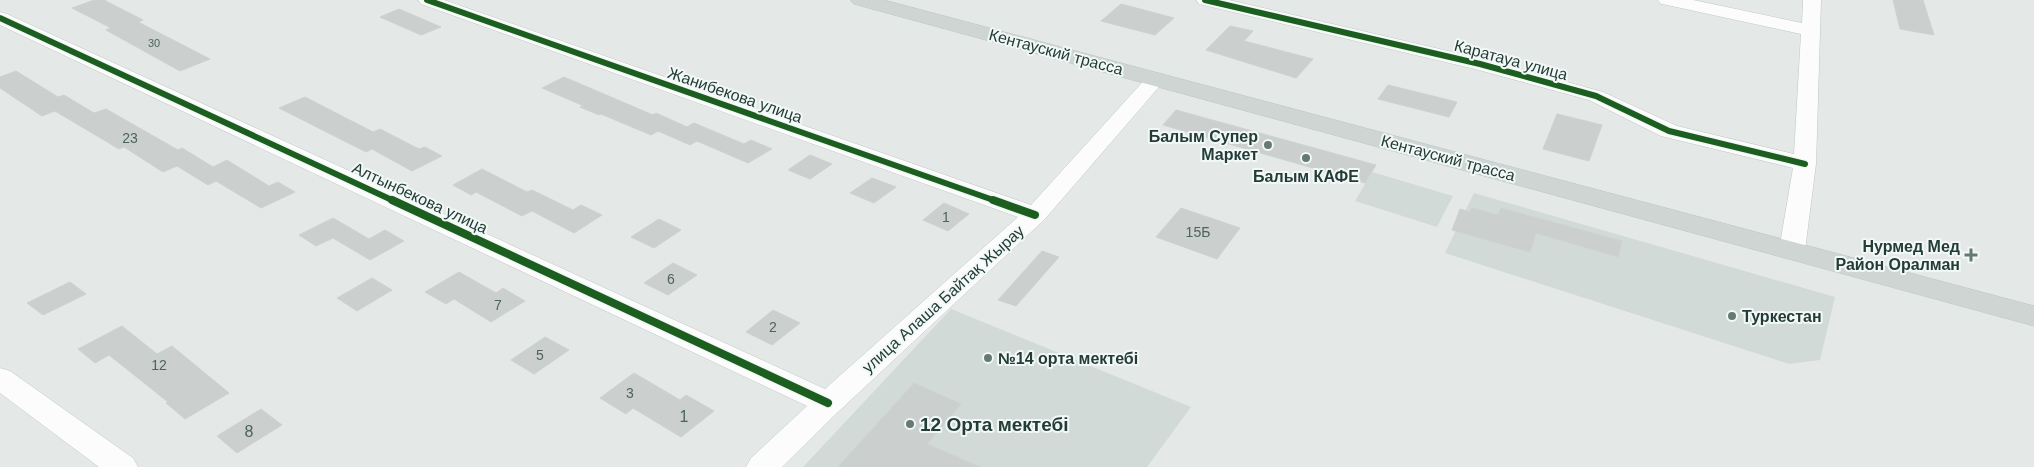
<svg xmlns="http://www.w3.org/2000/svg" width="2034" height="467" viewBox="0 0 2034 467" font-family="Arial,sans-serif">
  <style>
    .built { fill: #d2dad7 }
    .building { fill: #cbd0ce; stroke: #cdd2d0 }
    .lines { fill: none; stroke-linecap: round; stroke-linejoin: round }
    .minor-casing { stroke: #c1c6c4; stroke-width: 1 }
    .major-casing { stroke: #bdc5c3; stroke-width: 1 }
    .minor { fill: #fbfcfb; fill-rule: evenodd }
    .major { fill: #ced5d3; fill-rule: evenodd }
    .cycleway-far1-casing { stroke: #f2f8f6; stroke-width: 9 }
    .cycleway-casing { stroke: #f2f8f6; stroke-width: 11 }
    .cycleway-far1 { stroke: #1b5e20; stroke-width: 6 }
    .cycleway { stroke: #1b5e20; stroke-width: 8 }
    .poi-dot { fill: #677975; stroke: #f2f8f6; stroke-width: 2 }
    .labels { text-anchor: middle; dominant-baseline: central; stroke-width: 4; stroke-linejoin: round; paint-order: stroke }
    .far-number-label { font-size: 11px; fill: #4e625e }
    .number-label { font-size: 14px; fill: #4e625e }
    .street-label { font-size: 16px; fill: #233c38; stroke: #f2f8f6 }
    .poi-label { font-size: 16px; font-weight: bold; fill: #233c38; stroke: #f2f8f6; text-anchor: end }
    .near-number-label { font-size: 16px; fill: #4e625e }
    .near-poi-label { font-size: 19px; font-weight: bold; fill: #233c38; stroke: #f2f8f6; text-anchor: start }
  </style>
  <rect width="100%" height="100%" fill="#e4e9e7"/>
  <path class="built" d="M1372,172L1453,196L1437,227L1355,201Z
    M1474,193L1835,297L1820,360L1789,364L1445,253Z
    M951,309L1191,407L1147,467H803Z"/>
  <path class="building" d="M94,0H104L143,20L138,22L210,59L180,71L106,30L111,28L72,8Z
    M1893,0H1923L1934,35L1900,29Z
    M1121,4L1174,18L1155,35L1101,21Z
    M399,9L441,27L421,35L380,17Z
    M1230,26L1253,31L1244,41L1313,59L1296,78L1206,50Z
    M16,71L58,97L64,95L94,113L106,109L178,150L182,148L213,167L227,160L269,186L278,182L295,192L261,208L216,181L208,185L177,166L163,172L124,147L119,149L55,111L42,116L0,88V77Z
    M564,77L653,115L656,113L687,127L694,123L744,144L751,140L772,149L748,163L697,141L690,145L658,131L651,135L601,114L599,115L580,107L584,106L542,88Z
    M1388,85L1457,102L1449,117L1378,99Z
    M305,97L373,132L380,129L419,149L425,147L442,156L412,171L372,149L366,152L279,108Z
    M1176,110L1376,165L1365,183L1163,125Z
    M1557,114L1602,125L1589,161L1543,149Z
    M810,155L832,164L810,179L788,170Z
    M482,169L527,192L532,190L573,210L581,205L602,215L574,233L532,211L522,216L476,192L471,195L453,185Z
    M872,178L896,187L874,203L850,193Z
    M944,203L969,214L948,231L923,220Z
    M1181,208L1240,228L1217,259L1156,237Z
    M1472,208L1498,215L1501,208L1622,241L1618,257L1536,233L1530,252L1452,230L1460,209L1470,212Z
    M333,218L369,239L385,230L404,241L370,260L333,238L316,246L299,235Z
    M659,219L681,230L654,248L631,237Z
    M1042,251L1059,257L1016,306L998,300Z
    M673,263L697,275L668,295L644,283Z
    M459,272L496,293L503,288L525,301L491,322L454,299L446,304L425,292Z
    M372,278L392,290L357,311L337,298Z
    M70,282L86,294L43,315L27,303Z
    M773,310L800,323L772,345L746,332Z
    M122,326L157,354L172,346L229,393L185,419L166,403L168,402L109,355L95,363L78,349Z
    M545,337L569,350L534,374L511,360Z
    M634,373L680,400L686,395L714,411L681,437L633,408L626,414L600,398Z
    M914,383L961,404L927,444L980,467H838Z
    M261,409L282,425L237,453L217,436Z"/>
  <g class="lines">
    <defs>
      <path id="minor" d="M418,0H444L1031,205L1148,76L1155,74L1162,76L1165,80L1044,220L839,411L782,467H746L751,458L807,406L0,25V12L7,14L825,389L1018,217L421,4Z
        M1196,0H1229L1487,60L1603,92L1677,126L1794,154L1801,34L1667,5L1661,4L1658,0H1693L1802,23L1803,0H1821L1816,164L1805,250L1801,256L1792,258L1783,256L1779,250L1793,168L1661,136L1589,100L1475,69L1199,4Z
        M0,368L10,371L133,458L138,467H99L0,393Z"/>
      <path id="major" d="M851,0H884L2034,306V326L854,4Z"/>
    </defs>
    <use href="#minor" class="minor-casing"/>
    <use href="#major" class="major-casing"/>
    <use href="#minor" class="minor"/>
    <use href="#major" class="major"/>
    <defs>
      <path id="cycleway-far1" d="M427,0L996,201
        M1205,0L1480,64L1596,96L1669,131L1805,164
        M0,18L394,201"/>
      <path id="cycleway" d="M392,200L828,403
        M993,200L1035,215"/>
    </defs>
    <use href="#cycleway-far1" class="cycleway-far1-casing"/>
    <use href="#cycleway" class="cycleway-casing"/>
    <use href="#cycleway-far1" class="cycleway-far1"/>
    <use href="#cycleway" class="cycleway"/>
  </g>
  <g class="poi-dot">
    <circle cx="1268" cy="145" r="5"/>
    <circle cx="1306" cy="158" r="5"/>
    <path d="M1968.5 247.5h5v5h5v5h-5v5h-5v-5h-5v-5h5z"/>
    <circle cx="1732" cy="316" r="5"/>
    <circle cx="988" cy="358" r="5"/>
    <circle cx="910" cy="424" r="5"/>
  </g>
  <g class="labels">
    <g class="far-number-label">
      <text x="154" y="43">30</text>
    </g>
    <g class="number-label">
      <text x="130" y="138">23</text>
      <text x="946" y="217">1</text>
      <text x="1198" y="232">15Б</text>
      <text x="671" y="279">6</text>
      <text x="498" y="305">7</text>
      <text x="773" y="327">2</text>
      <text x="540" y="355">5</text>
      <text x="159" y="365">12</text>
      <text x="630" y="393">3</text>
    </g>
    <g class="street-label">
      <text transform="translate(1056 52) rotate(15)">Кентауский трасса</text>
      <text transform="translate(1511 60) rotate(15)">Каратауа улица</text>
      <text transform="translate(735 95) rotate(19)">Жанибекова улица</text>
      <text transform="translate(1448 158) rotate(15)">Кентауский трасса</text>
      <text transform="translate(420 198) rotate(25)">Алтынбекова улица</text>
      <text transform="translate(943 299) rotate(-42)">улица Алаша Байтақ Жырау</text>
    </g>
    <g class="poi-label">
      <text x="1258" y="136">Балым Супер<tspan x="1258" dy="18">Маркет</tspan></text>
      <text x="1306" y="176" text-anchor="middle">Балым КАФЕ</text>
      <text x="1960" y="246">Нурмед Мед<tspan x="1960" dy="18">Район Оралман</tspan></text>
      <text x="1742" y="316" text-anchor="start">Туркестан</text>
      <text x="998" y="358" text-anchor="start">№14 орта мектебі</text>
    </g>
    <g class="near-number-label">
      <text x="684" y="416">1</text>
      <text x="249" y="431">8</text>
    </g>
    <g class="near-poi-label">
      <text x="920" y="424">12 Орта мектебі</text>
    </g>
  </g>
</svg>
